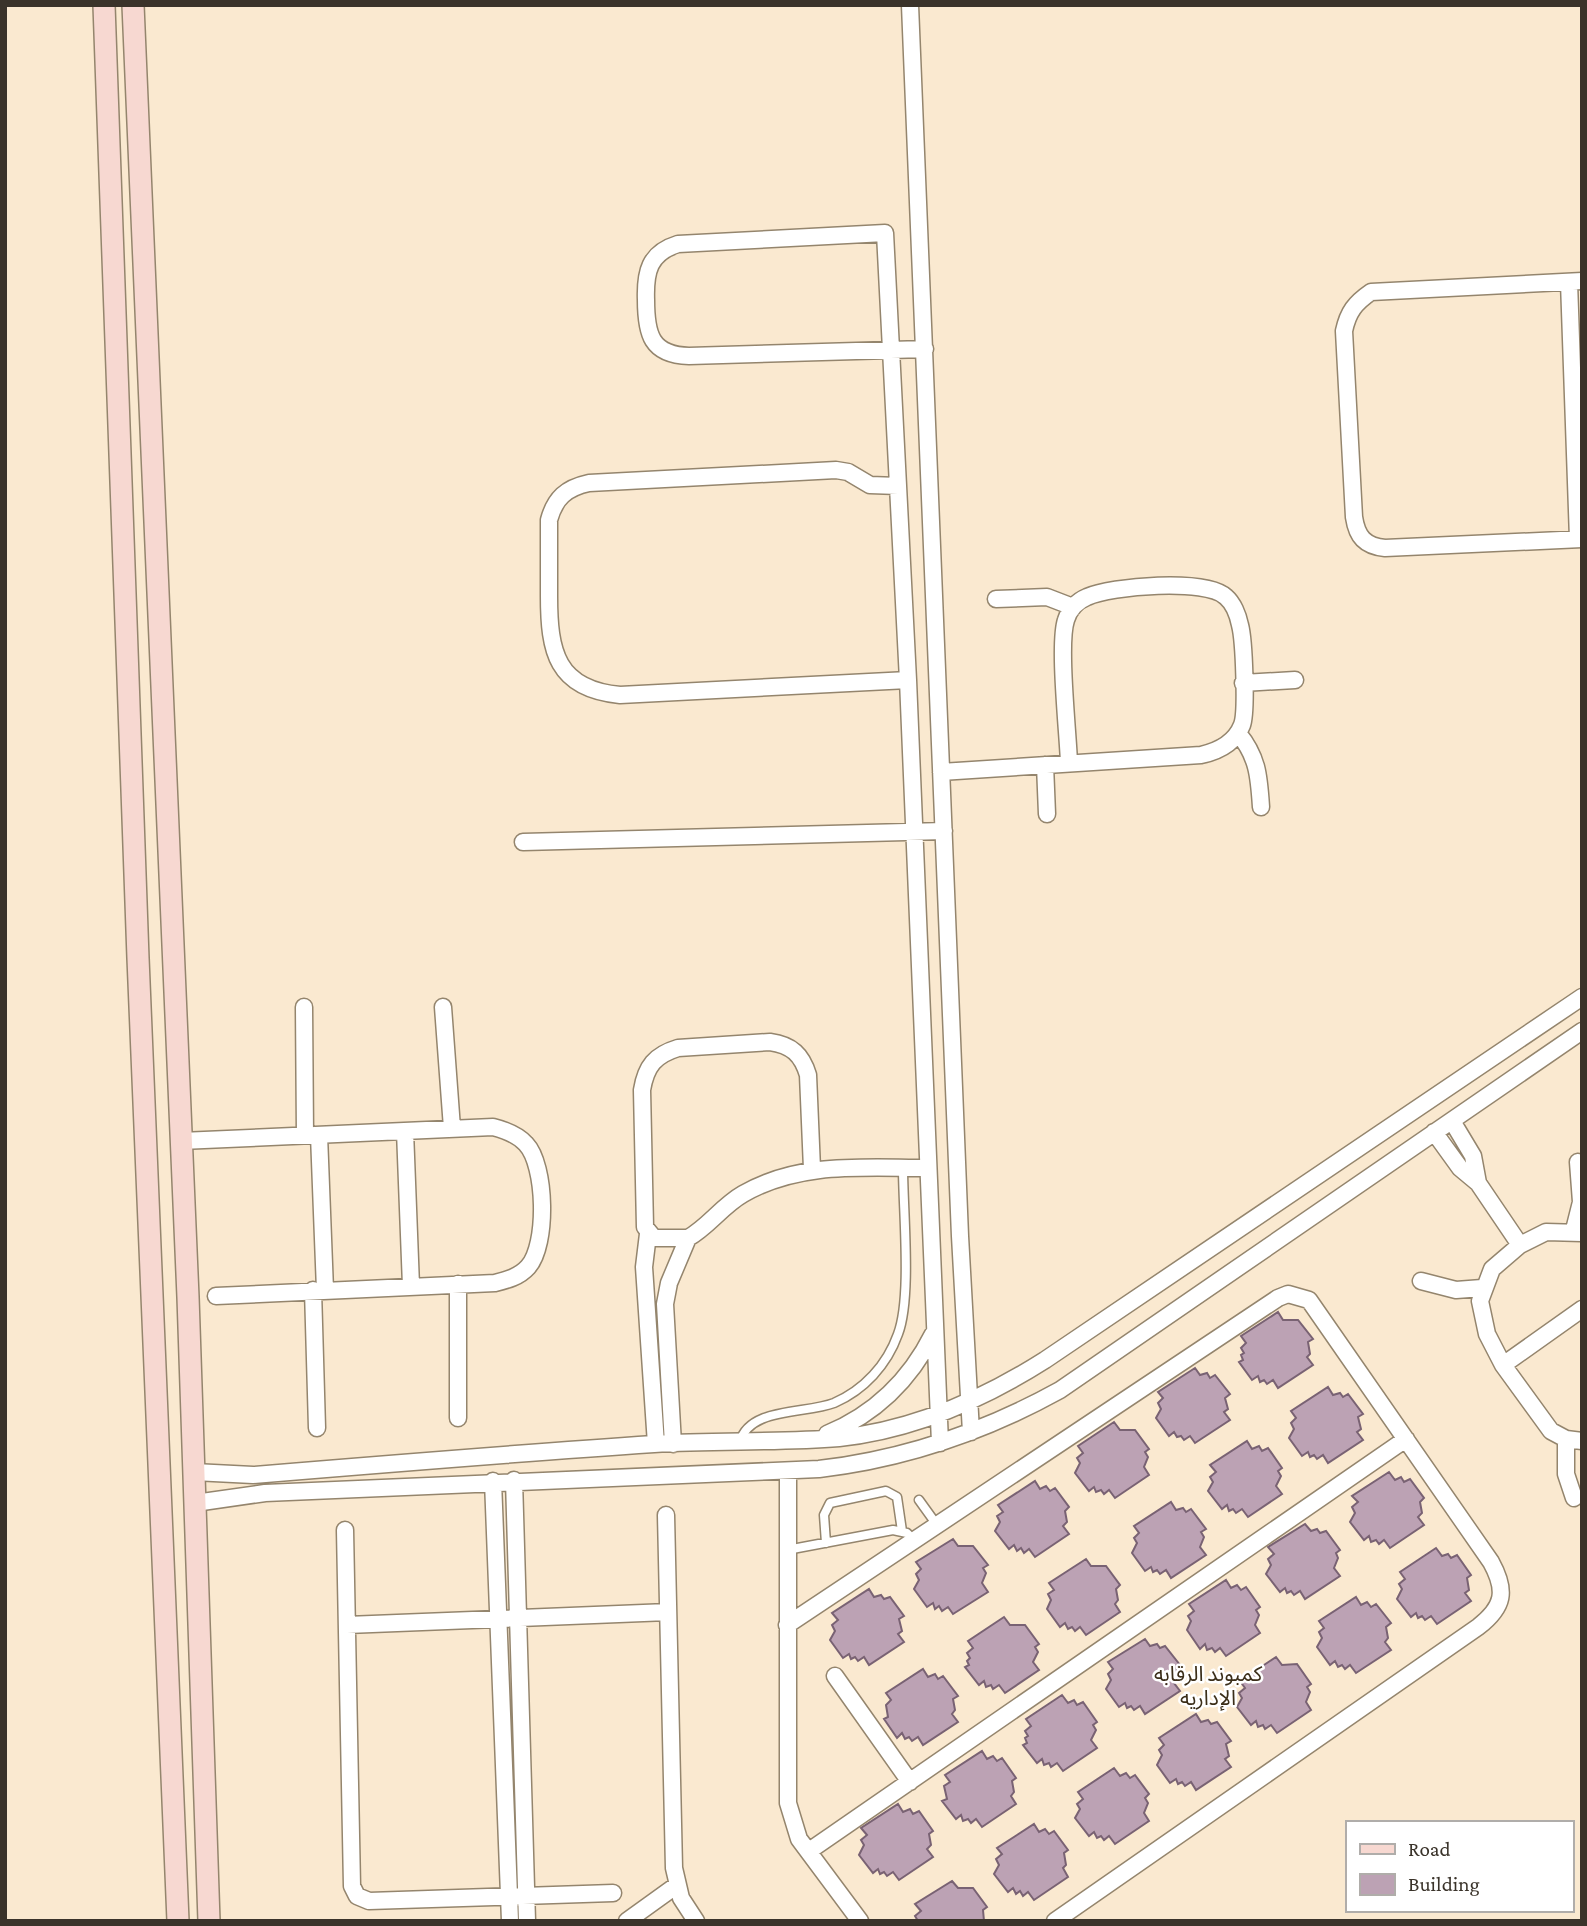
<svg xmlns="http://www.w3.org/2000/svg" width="1587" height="1926" viewBox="0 0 1587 1926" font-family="'Crimson Pro','Noto Sans Arabic',serif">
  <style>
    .building { fill: #bca2b4; stroke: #796273; stroke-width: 2 }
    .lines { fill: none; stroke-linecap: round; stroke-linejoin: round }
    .lane-casing { stroke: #94856d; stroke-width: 11 }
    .street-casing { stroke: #94856d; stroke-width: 19 }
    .secondary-casing { stroke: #94856d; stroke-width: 24 }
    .lane { stroke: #fff; stroke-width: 8 }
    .street { stroke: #fff; stroke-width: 16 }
    .secondary { stroke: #f7d8d1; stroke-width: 21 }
    .labels { text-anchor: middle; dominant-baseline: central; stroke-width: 5; stroke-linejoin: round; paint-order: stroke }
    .neighbourhood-label { font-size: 21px; fill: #3b2e19; stroke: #fff }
  </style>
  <rect width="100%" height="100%" fill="#fae9d0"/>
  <path class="building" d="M1278,1312L1283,1320H1298L1313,1339L1308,1342L1310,1354L1307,1357L1313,1365L1278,1388L1273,1380L1267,1384L1264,1380L1260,1382L1258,1376L1252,1380L1239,1362L1243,1360L1241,1355L1244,1353L1241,1348L1246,1343L1241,1336Z
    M1195,1368L1200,1375L1207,1373L1210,1378L1215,1375L1230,1394L1225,1398L1228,1409L1224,1412L1230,1420L1195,1443L1190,1436L1184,1440L1181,1436L1177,1437L1174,1432L1169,1436L1156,1418L1161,1409L1158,1403L1163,1398L1158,1392Z
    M1328,1387L1333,1395L1340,1393L1343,1397L1348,1394L1363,1414L1358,1417L1361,1429L1357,1432L1363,1440L1328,1463L1323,1455L1317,1459L1314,1455L1310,1457L1308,1452L1302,1456L1289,1438L1294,1429L1291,1423L1296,1418L1291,1411Z
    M1114,1422L1120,1430H1135L1149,1449L1145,1452L1148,1457L1144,1467L1149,1475L1115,1498L1109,1490L1104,1494L1101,1490L1096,1492L1094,1487L1089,1491L1075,1473L1080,1463L1077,1458L1083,1453L1078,1446Z
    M1247,1441L1252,1449L1259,1446L1262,1451L1268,1448L1282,1468L1278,1471L1281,1476L1276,1486L1282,1494L1248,1517L1242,1509L1236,1513L1233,1509L1229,1511L1227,1505L1222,1509L1208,1491L1213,1482L1210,1477L1216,1472L1210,1465Z
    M1389,1472L1395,1480L1401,1477L1404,1482L1410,1479L1424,1498L1420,1502L1422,1513L1418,1517L1424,1525L1390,1548L1384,1540L1379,1544L1376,1540L1371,1542L1369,1536L1364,1540L1350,1522L1355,1513L1352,1507L1358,1502L1352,1496Z
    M1035,1481L1040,1489L1046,1486L1050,1491L1055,1488L1069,1507L1065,1511L1067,1522L1063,1526L1069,1534L1035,1557L1029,1549L1024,1553L1021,1548L1017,1551L1014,1545L1009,1549L995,1531L1000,1522L997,1516L1003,1512L998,1505Z
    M1171,1502L1176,1510L1183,1508L1186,1512L1191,1509L1206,1529L1201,1532L1204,1537L1200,1547L1206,1555L1171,1578L1166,1570L1160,1574L1157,1570L1153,1572L1151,1567L1145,1571L1132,1553L1137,1543L1134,1538L1139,1533L1134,1526Z
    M1305,1524L1311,1531L1317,1529L1320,1533L1326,1531L1340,1550L1336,1553L1338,1558L1334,1568L1340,1576L1305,1599L1300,1591L1294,1595L1291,1591L1287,1593L1285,1588L1280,1592L1266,1574L1271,1565L1268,1559L1274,1554L1268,1547Z
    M953,1539L958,1546H973L988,1565L983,1568L986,1573L982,1583L988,1592L953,1614L948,1607L942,1611L939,1606L935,1609L933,1603L927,1607L914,1589L919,1580L916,1574L921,1569L916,1562Z
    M1436,1548L1442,1556L1448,1554L1451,1558L1457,1555L1471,1575L1467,1578L1469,1590L1465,1593L1471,1601L1437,1624L1431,1616L1425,1620L1422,1616L1418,1618L1416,1613L1411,1617L1397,1599L1402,1589L1399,1584L1405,1579L1400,1572Z
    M1086,1559L1091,1566H1106L1120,1585L1116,1589L1118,1600L1115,1604L1120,1612L1086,1635L1080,1627L1075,1631L1072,1627L1068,1629L1065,1623L1060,1627L1047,1609L1051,1600L1048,1594L1054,1590L1049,1583Z
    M1226,1580L1231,1588L1237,1585L1241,1590L1246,1587L1260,1607L1256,1610L1259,1615L1255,1625L1260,1633L1226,1656L1220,1648L1215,1652L1212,1648L1207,1650L1205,1644L1200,1649L1187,1630L1191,1621L1188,1616L1194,1611L1189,1604Z
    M869,1589L874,1597L881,1595L884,1599L890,1597L904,1616L899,1619L902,1631L898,1634L904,1642L869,1665L864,1657L858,1661L855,1657L851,1659L849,1654L843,1658L830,1640L835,1631L832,1625L838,1620L832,1613Z
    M1356,1597L1361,1605L1367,1602L1371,1607L1376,1604L1391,1623L1386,1627L1388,1638L1385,1642L1391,1650L1356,1673L1350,1665L1345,1669L1342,1665L1338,1667L1335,1661L1330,1665L1317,1647L1322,1638L1319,1632L1324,1628L1319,1621Z
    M1004,1617L1010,1625H1025L1039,1644L1035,1647L1038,1652L1033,1662L1039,1670L1005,1693L999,1685L993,1689L991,1685L986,1687L984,1681L979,1685L965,1667L969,1665L967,1661L970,1658L967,1653L973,1648L968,1641Z
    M1145,1639L1150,1646L1157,1644L1160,1648L1165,1646L1180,1665L1175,1668L1178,1673L1174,1683L1180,1691L1145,1714L1140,1706L1134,1710L1131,1706L1127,1708L1125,1703L1119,1707L1106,1689L1111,1680L1108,1674L1113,1669L1108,1662Z
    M1276,1657L1282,1665L1297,1664L1311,1684L1307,1687L1310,1692L1306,1702L1311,1710L1277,1733L1271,1725L1265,1729L1263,1725L1258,1727L1256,1721L1251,1725L1237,1707L1242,1698L1239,1693L1245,1688L1240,1681Z
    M923,1669L928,1677L935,1674L938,1679L943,1676L958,1696L953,1699L955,1710L952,1714L958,1722L923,1745L918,1737L912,1741L909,1737L905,1739L902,1733L897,1738L884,1719L888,1717L886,1705L891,1700L886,1693Z
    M1062,1695L1068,1703L1074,1700L1077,1705L1083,1702L1097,1722L1093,1725L1096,1730L1091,1740L1097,1748L1063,1771L1057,1763L1051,1767L1049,1763L1044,1765L1042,1759L1037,1763L1023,1745L1027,1743L1025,1738L1028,1736L1025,1731L1031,1726L1026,1719Z
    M1196,1714L1201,1722L1208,1720L1211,1724L1217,1722L1231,1741L1226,1744L1229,1756L1225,1759L1231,1767L1196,1790L1191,1782L1185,1786L1182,1782L1178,1784L1176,1779L1170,1783L1157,1765L1162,1755L1159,1750L1164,1745L1159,1738Z
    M982,1751L987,1759L993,1756L997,1761L1002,1758L1016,1778L1012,1781L1014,1792L1011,1796L1016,1804L982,1827L976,1819L971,1823L968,1819L963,1821L961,1815L956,1819L942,1801L947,1799L944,1786L950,1782L945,1775Z
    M1114,1768L1120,1776L1126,1773L1130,1778L1135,1775L1149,1794L1145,1798L1148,1803L1144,1813L1149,1821L1115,1844L1109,1836L1104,1840L1101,1836L1097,1838L1094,1832L1089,1836L1075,1818L1080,1809L1077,1804L1083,1799L1078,1792Z
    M898,1804L903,1812L910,1809L913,1814L919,1811L933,1831L929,1834L931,1845L927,1849L933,1857L899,1880L893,1872L887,1876L884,1872L880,1874L878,1869L873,1873L859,1855L864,1845L861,1840L867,1835L861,1828Z
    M1034,1824L1039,1832L1045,1829L1049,1834L1054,1831L1068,1850L1064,1853L1066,1865L1063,1868L1068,1877L1034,1900L1028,1892L1023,1896L1020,1891L1016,1894L1013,1888L1008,1892L994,1874L999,1865L996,1859L1002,1854L997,1848Z
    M952,1881L958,1888H973L987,1907L983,1910L984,1921H918L915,1916L921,1911L915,1904Z"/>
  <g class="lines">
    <defs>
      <path id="lane" d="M740,1442C749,1407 806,1414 834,1403C864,1390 887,1365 898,1334C912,1297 903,1211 903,1168
        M919,1500L937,1525
        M826,1543L824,1515L830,1503L886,1491L897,1497L902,1531
        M787,1550L893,1530L907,1533L914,1540"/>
      <path id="street" d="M910,5L960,1236L971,1432
        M1582,281L1371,292C1355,303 1348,312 1344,331L1354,517C1357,537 1365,546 1385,548L1582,539
        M1569,282L1578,539
        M925,349L689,356C651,355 646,334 646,300C645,272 649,253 678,244L885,233L908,680L940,1443
        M898,486L870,485L848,472L836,470L589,483C566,488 555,498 549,520C549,545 549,571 549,596C549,651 556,689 620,695L908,680
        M996,599L1047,597L1073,607
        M1243,683L1295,680
        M1238,733C1258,757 1259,777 1261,807
        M1045,765L1047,814
        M941,772L1201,755C1219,751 1235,743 1242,725C1247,712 1244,640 1240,625C1238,615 1233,603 1226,597C1206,578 1111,586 1087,597C1077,601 1069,610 1066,620C1058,644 1068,733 1069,763
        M523,842L944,831
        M304,1007L305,1135
        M443,1007L452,1128
        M1452,1121L1473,1156L1478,1183
        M405,1131L411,1286
        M1434,1132L1460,1168L1478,1183L1520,1245
        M319,1135L325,1290
        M181,1141L493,1127C505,1130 517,1134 526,1144C546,1165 548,1245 528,1267C519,1277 507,1280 495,1283L216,1296
        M812,1169L808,1075C802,1055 792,1045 770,1042L678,1048C655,1055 646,1066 642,1090L645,1227L654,1238H688C708,1227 722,1206 743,1194C800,1161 865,1168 928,1168
        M1574,1230L1581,1202L1578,1162
        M1582,1233L1546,1232L1520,1245L1492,1269L1480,1301L1487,1334L1503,1365L1551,1431L1566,1439L1582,1441
        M648,1234L644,1267L656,1444
        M1421,1281L1456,1290L1482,1288
        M313,1290L317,1428
        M1503,1365L1582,1309
        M458,1418V1284
        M827,1434C875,1414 910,1380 933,1334
        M1566,1439V1474L1574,1498
        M673,1444L665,1304L669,1283L688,1238
        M788,1471V1803L799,1839L860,1921
        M194,1472L253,1475C386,1464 520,1453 654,1444C715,1440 777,1443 839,1438C913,1430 982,1400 1045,1360L1582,997
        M514,1480L527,1921
        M493,1481L510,1921
        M195,1503L265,1493L819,1469C905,1459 984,1432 1060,1390L1582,1031
        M666,1515L674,1868L681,1898L696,1921
        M345,1530L352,1886L357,1896L369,1901L613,1893
        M347,1625L668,1612
        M787,1625L1278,1298L1288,1294L1309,1300L1491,1562C1507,1591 1504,1607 1478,1627L1055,1921
        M835,1676L910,1782
        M809,1851L1406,1439
        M627,1921L677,1885"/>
      <path id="secondary" d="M104,5L138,958L178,1921
        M133,5L188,1297L209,1921"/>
    </defs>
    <use href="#lane" class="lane-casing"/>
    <use href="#street" class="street-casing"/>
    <use href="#secondary" class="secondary-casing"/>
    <use href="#lane" class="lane"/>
    <use href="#street" class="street"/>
    <use href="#secondary" class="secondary"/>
  </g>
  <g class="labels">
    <g class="neighbourhood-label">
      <text x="1208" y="1674">كمبوند الرقابه<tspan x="1208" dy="24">الإداريه</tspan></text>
    </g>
  </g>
  <rect width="1587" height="1926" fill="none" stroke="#3a332a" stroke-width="14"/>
  <rect x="1346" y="1821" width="228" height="91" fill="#ffffff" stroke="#b0adaa" stroke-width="2"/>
  <rect x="1360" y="1844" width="35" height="10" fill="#f7d8d1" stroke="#b0adaa" stroke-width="2"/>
  <text x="1408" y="1856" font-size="21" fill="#3a332a">Road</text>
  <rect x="1360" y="1874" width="35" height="21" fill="#bca2b4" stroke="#b0adaa" stroke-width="2"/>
  <text x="1408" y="1891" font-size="21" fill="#3a332a">Building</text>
</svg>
